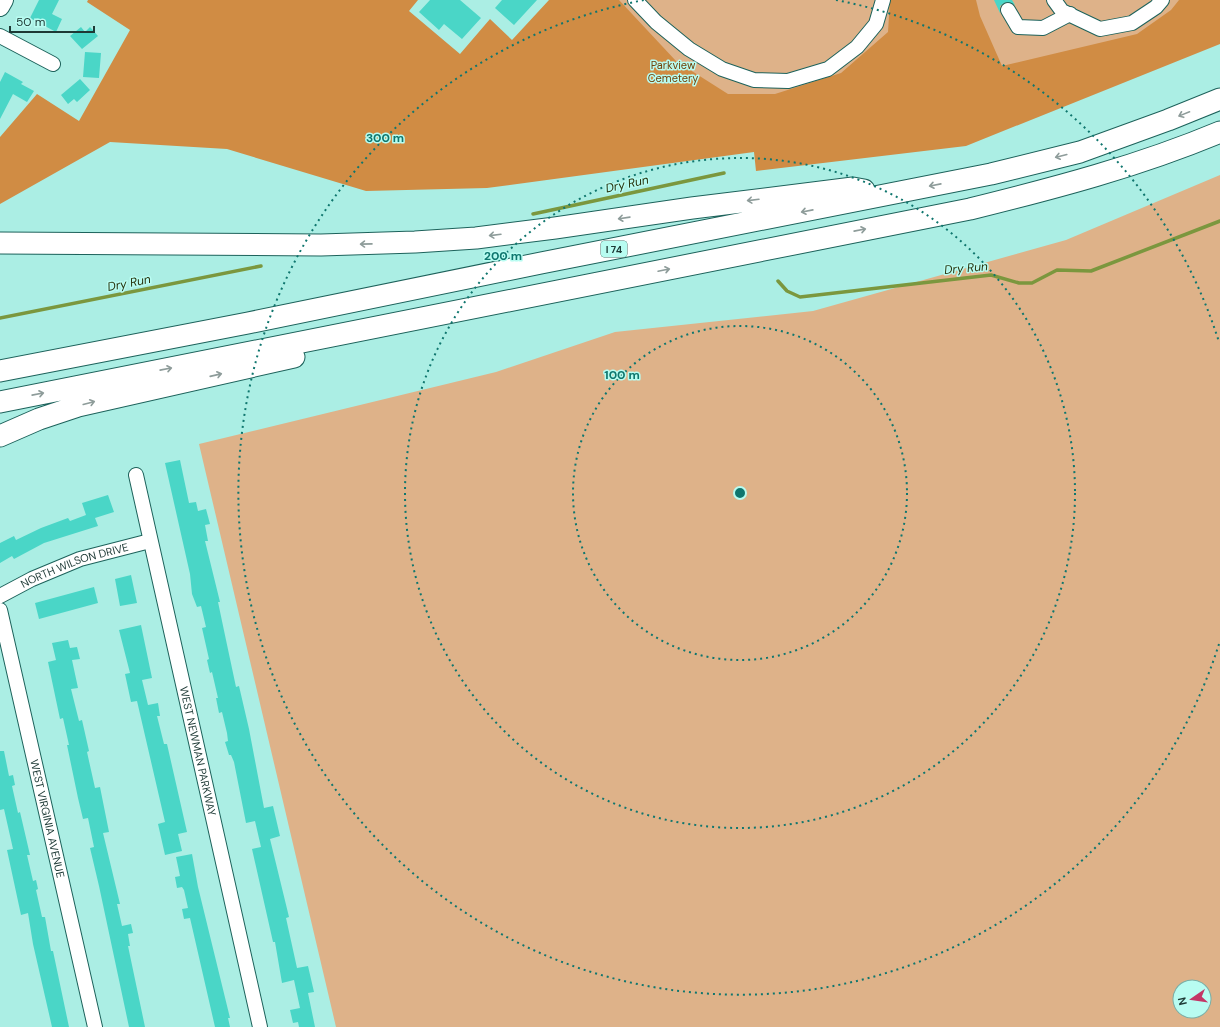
<svg xmlns="http://www.w3.org/2000/svg" width="1220" height="1027" viewBox="0 0 1220 1027" font-family="'DM Sans',sans-serif">
  <style>
    .green { fill: #deb289; fill-rule: evenodd }
    .forest { fill: #d08c44 }
    .lines { fill: none; stroke-linecap: round; stroke-linejoin: round }
    .stream { stroke: #7b973e; stroke-width: 3.5 }
    .building { fill: #4ad6c7 }
    .minor-casing { stroke: #1d625b; stroke-width: 16 }
    .major-casing { stroke: #1d625b; stroke-width: 20 }
    .highway-casing { stroke: #1d625b; stroke-width: 23 }
    .minor { stroke: #fff; stroke-width: 14 }
    .major { stroke: #fff; stroke-width: 18 }
    .highway { stroke: #fff; stroke-width: 21 }
    .oneway { stroke: #8e9c9a }
    .ring { fill: none; stroke: #0f766e; stroke-width: 2; stroke-dasharray: 2 4 }
    .labels { text-anchor: middle; dominant-baseline: central; stroke-width: 3; stroke-linejoin: round; paint-order: stroke }
    .shield { fill: #b8fcf1; stroke: #4c746d; stroke-width: 1 }
    .shield-label { font-size: 10px; font-weight: bold; fill: #1d3935 }
    .park-label { font-size: 11px; fill: #71430b; stroke: #b8fcf1 }
    .street-label { font-size: 11px; fill: #1d3935; stroke: #b8fcf1 }
    .water-label { font-size: 12px; font-style: italic; fill: #28330e; stroke: #b8fcf1 }
    .centre { fill: #0f766e; stroke: #b8fcf1; stroke-width: 2 }
    .ring-label { font-size: 12px; text-anchor: middle; font-weight: bold; fill: #0f766e; stroke: #b8fcf1; stroke-width: 3; stroke-linejoin: round; paint-order: stroke }
  </style>
  <rect width="100%" height="100%" fill="#abeee4"/>
  <path class="green" d="M580,0H1220V26L620,157Z
    M1220,175V1027H336L199,444L496,372L615,332L813,311L1066,240ZM1180,987H1204V1011H1180Z"/>
  <path class="forest" d="M88,0H418L409,11L460,54L490,19L512,40L549,0H619L676,61L728,94H775L841,73L888,32L890,0H976L980,16L1002,66L1137,34L1171,10L1179,0H1220V44L966,146L756,171L754,152L487,188L366,191L227,149L110,142L0,204V137L37,94L79,121L130,30L87,2Z"/>
  <g class="lines">
    <path class="stream" d="M533,214L724,173
      M778,281L787,291L800,297L991,275L1019,283H1032L1057,270L1091,271L1220,221
      M0,318L261,266"/>
  </g>
  <path class="building" d="M39,0H59L52,14L62,19L56,32L30,18Z
    M430,0H460L481,18L462,39L444,24L439,30L419,12Z
    M502,0H537L514,25L495,8Z
    M994,0H1012L1015,5L1008,2L1004,3L1000,6V13Z
    M81,27L85,32L90,27L98,36L82,49L70,36Z
    M85,52L101,53L99,78L83,77Z
    M5,72L23,82L21,84L34,91L27,102L13,94L0,119V82Z
    M80,79L90,90L77,102L74,99L68,104L61,95Z
    M180,460L189,503L196,502L198,511L206,509L210,524L205,525L208,541H205L220,602H218L226,640L236,687L239,686L249,729L264,808L273,806L280,836L270,839L289,917L286,918L297,968L308,966L314,992L308,993L315,1027H299L298,1022L293,1023L290,1010L300,1008L294,980L282,983L275,942H273L252,849L261,847L255,821L246,823L234,762L231,755H229L225,742L228,741L227,733L222,712L219,713L216,698H218L212,672L210,673L207,660L209,659L202,628L206,627L201,606L197,607L192,594L190,574L165,463Z
    M108,495L114,512L95,518L98,526L44,543L14,559L12,556L0,563V543L14,536L16,540L41,528L68,518L70,521L86,515L82,503Z
    M131,575L137,603L120,606L115,579Z
    M94,587L98,603L39,619L35,603Z
    M141,625L152,678L142,680L148,705L158,703L160,716H157L164,744H167L187,832L178,834L182,851L165,855L158,824L165,822L137,701L131,702L125,674L130,673L119,630Z
    M68,640L70,648L77,647L80,659L72,660L78,688L71,689L79,721L82,720L89,751L87,752L95,788L100,787L109,832L103,833L120,904H117L122,926L131,924L133,933L128,934L130,946H128L145,1027H129L99,886L90,848L94,847L88,818L83,819L78,798L67,745H69L63,718L60,719L48,662L56,660L52,643Z
    M0,751H4L9,776L13,775L15,785L12,786L18,813L20,812L30,855H27L33,881L36,880L38,889L36,890L42,917H45L51,951H53L69,1027H52L33,944L28,913L21,915L7,850L13,849L4,809L0,810Z
    M192,854L198,887L230,1018H228L230,1027H215L190,918L184,919L182,909L188,908L184,890L182,887L177,888L175,877L180,876L176,857Z"/>
  <g class="lines">
    <defs>
      <g id="minor">
        <path d="M635,0L656,22L689,49L722,69L754,80L788,81L828,69L857,47L876,24L883,0"/>
        <path d="M1054,0L1062,11L1100,29L1132,23L1156,7L1162,0"/>
        <path d="M1008,10L1018,27L1043,28L1070,14"/>
        <path d="M0,36L53,64"/>
        <path id="s1" d="M136,475L260,1027"/>
        <path id="s2" d="M0,596L32,579L80,559L150,541"/>
        <path id="s3" d="M0,610L95,1027"/>
      </g>
      <path id="major" d="M0,7L4,0"/>
      <path id="highway" d="M0,243L321,245L415,242L476,238L555,228L692,208L853,188L864,190
        M0,371L248,323L541,263L991,174L1080,152L1168,120L1220,99
        M0,402L970,209C1055,188 1139,166 1220,132
        M0,436L39,419L78,406L294,357"/>
    </defs>
    <use href="#minor" class="minor-casing"/>
    <use href="#major" class="major-casing"/>
    <use href="#highway" class="highway-casing"/>
    <use href="#minor" class="minor"/>
    <use href="#major" class="major"/>
    <use href="#highway" class="highway"/>
  </g>
  <defs><path id="oneway-shaft" d="M-6 0H5M1.5-3L5.5 0L1.5 3" fill="none" stroke-width="1.6" stroke-linecap="round" stroke-linejoin="round"/></defs>
  <g class="oneway">
    <use href="#oneway-shaft" transform="translate(1184 114) rotate(158)"/>
    <use href="#oneway-shaft" transform="translate(1061 156) rotate(166)"/>
    <use href="#oneway-shaft" transform="translate(935 185) rotate(169)"/>
    <use href="#oneway-shaft" transform="translate(753 200) rotate(173)"/>
    <use href="#oneway-shaft" transform="translate(807 211) rotate(169)"/>
    <use href="#oneway-shaft" transform="translate(624 218) rotate(172)"/>
    <use href="#oneway-shaft" transform="translate(860 230) rotate(-11)"/>
    <use href="#oneway-shaft" transform="translate(495 235) rotate(173)"/>
    <use href="#oneway-shaft" transform="translate(366 244) rotate(179)"/>
    <use href="#oneway-shaft" transform="translate(664 270) rotate(-12)"/>
    <use href="#oneway-shaft" transform="translate(166 369) rotate(-11)"/>
    <use href="#oneway-shaft" transform="translate(216 375) rotate(-13)"/>
    <use href="#oneway-shaft" transform="translate(38 394) rotate(-11)"/>
    <use href="#oneway-shaft" transform="translate(89 403) rotate(-15)"/>
  </g>
  <g class="ring">
    <circle cx="740" cy="493" r="167"/>
    <circle cx="740" cy="493" r="335"/>
    <path d="M1219 644A502 502 0 1 1 644 0M836 0A502 502 0 0 1 1219 342"/>
  </g>
  <g class="labels">
    <rect class="shield" x="601" y="241" width="26" height="16" rx="3"/>
    <g class="shield-label">
      <text x="614" y="249">I 74</text>
    </g>
    <g class="park-label">
      <text x="673" y="65">Parkview<tspan x="673" dy="13">Cemetery</tspan></text>
    </g>
    <g class="street-label">
      <text stroke="none"><textPath href="#s2" startOffset="81">NORTH WILSON DRIVE</textPath></text>
      <text stroke="none"><textPath href="#s1" startOffset="283">WEST NEWMAN PARKWAY</textPath></text>
      <text stroke="none"><textPath href="#s3" startOffset="214">WEST VIRGINIA AVENUE</textPath></text>
    </g>
    <g class="water-label">
      <text transform="translate(627 184) rotate(-12)">Dry Run</text>
      <text transform="translate(966 268) rotate(-5)">Dry Run</text>
      <text transform="translate(129 283) rotate(-11)">Dry Run</text>
    </g>
  </g>
  <circle cx="740" cy="493" r="6" class="centre"/>
  <g class="ring-label">
    <text x="385" y="142">300 m</text>
    <text x="503" y="260">200 m</text>
    <text x="622" y="379">100 m</text>
  </g>
  <g transform="translate(1192 999) rotate(257)"><circle r="19" fill="#b8fcf1" stroke="#7aaea6"/>
  <path d="M0-3L7 15L0 10L-7 15Z" fill="#c33666"/>
  <text y="-6" font-size="11" font-weight="bold" text-anchor="middle" fill="#1d3935">N</text>
  </g>
  <path d="M10 26v6h84v-6" fill="none" stroke="#1d3935" stroke-width="2"/>
  <text x="16" y="26" font-size="12" fill="#1d3935" stroke="#b8fcf1" stroke-width="3" paint-order="stroke">50 m</text>
</svg>
